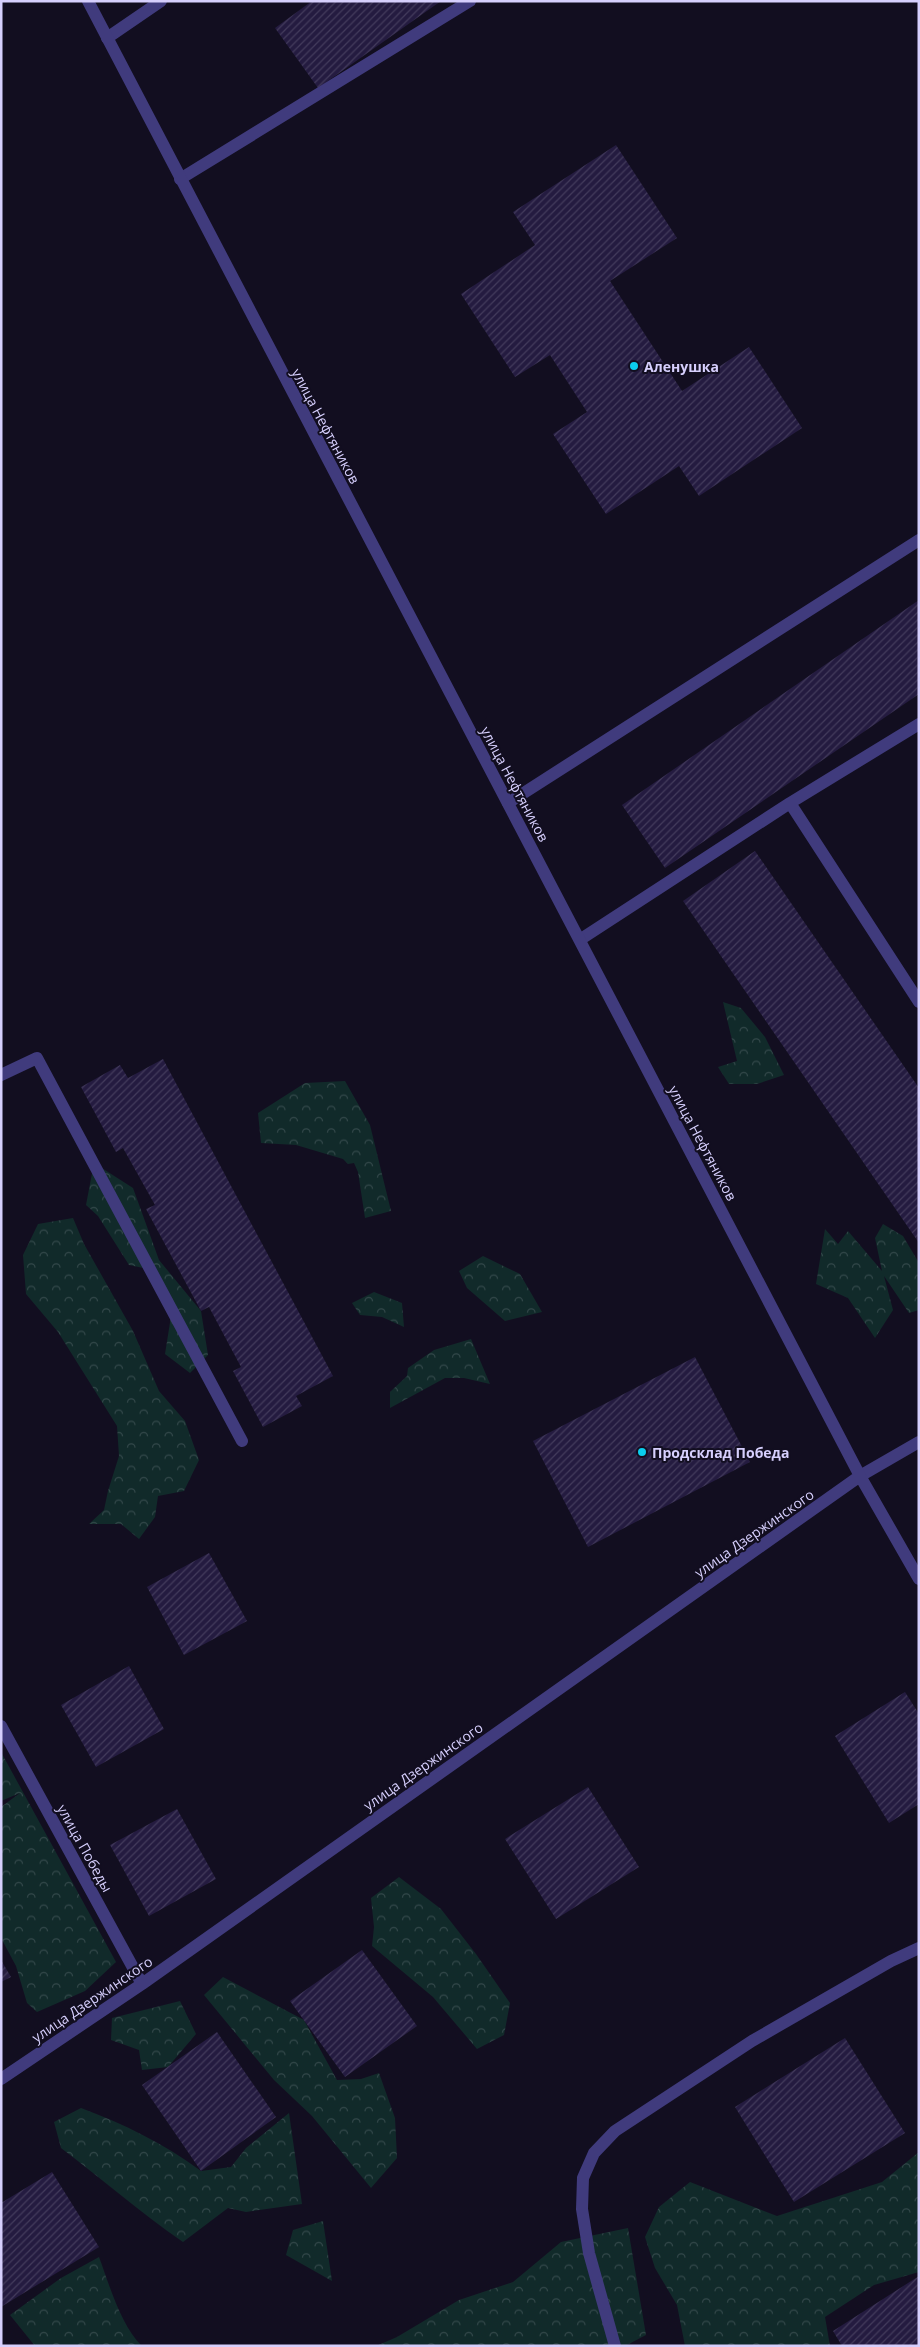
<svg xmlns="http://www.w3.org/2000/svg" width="920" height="2347" viewBox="0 0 920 2347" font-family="'Open Sans',sans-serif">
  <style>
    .forest { fill: url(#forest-crowns) }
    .building { fill: url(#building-hatch) }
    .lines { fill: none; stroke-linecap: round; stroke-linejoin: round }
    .service { stroke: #403b7d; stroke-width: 12 }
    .minor { stroke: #403b7d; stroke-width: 12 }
    .poi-dot { fill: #0bcdee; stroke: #120e20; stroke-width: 2 }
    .labels { text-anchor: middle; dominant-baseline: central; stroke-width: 4; stroke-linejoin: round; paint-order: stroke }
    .poi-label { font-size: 14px; font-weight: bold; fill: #d6cffd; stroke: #120e20; text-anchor: start }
    .street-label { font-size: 14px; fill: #d6cffd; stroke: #120e20 }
  </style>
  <defs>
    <pattern id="forest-crowns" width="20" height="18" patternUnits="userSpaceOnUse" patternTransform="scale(1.25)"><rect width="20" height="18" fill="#112a2a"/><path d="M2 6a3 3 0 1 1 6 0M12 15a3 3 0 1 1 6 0" fill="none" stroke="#33484a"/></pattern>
    <pattern id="building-hatch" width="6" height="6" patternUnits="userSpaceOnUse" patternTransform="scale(1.25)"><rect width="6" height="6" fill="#241b40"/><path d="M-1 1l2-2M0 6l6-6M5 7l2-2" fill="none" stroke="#433b5c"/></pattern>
  </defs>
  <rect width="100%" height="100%" fill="#120e20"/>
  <path class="forest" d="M723,1002L741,1008L765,1037L784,1075L757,1084H729L718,1067L737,1061Z
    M345,1081L370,1125L391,1211L365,1218L358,1172L354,1163L348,1164L343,1159L296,1145L261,1143L258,1113L305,1083Z
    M94,1163L133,1188L159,1260L201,1311L208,1355L190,1373L165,1354L172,1310L148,1269L129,1265L98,1216L86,1205Z
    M73,1218L84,1244L133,1331L159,1391L185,1421L199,1460L184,1491L158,1496L155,1517L139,1539L121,1524H89L104,1510L108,1491L119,1456L117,1426L58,1332L26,1294L23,1255L38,1224Z
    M883,1224L903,1236L919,1263V1310L909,1313L884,1276L893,1310L875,1338L848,1298L816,1284L825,1229L838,1244L848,1231L882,1271L875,1238Z
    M483,1256L520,1274L542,1312L505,1321L467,1288L459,1271Z
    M374,1292L402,1303L404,1327L382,1317L360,1315L352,1303Z
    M471,1339L490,1384L464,1378H445L390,1408V1392L407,1376L408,1368L434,1350Z
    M1,1752L116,1962L85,1991L37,2012L27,2003L16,1966L1,1938V1807L20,1793L1,1801Z
    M399,1877L441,1909L476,1954L510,2003L504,2035L477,2049L433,1997L372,1946L374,1927L371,1898Z
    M223,1977L304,2020L337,2080L361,2079L379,2073L395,2118L397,2158L371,2188L312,2116L274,2080L204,1995Z
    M180,2001L196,2034L168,2067L142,2070L139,2050L111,2040L112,2018Z
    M81,2108C124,2124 165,2144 201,2171L231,2167L246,2148L289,2113L302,2204L246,2212L228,2208L183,2242C141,2213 102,2179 61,2148L54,2122Z
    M919,2152V2272L874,2285L825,2317L830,2346H685L677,2305L655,2268L645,2237L659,2207L690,2182L777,2216L882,2182Z
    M323,2221L332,2281L286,2255L293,2230Z
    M628,2228L646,2335L625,2346H376L397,2337L459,2300L513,2282L561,2242Z
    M99,2257C109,2284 121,2326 142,2346H35L10,2315L61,2278Z"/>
  <path class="building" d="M312,1H441L318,88L275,28Z
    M616,145L677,238L610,281L682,391L749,347L802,428L699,496L679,466L606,514L553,434L587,412L550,355L515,377L461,294L535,245L513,212Z
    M919,600V694L665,868L622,805Z
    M755,851L919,1088V1243L683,901Z
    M163,1059L333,1376L296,1396L302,1406L263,1427L233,1371L241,1367L209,1307L201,1311L146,1209L155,1205L123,1148L116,1152L81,1087L120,1065L128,1078Z
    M695,1357L750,1462L588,1547L533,1441Z
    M209,1553L247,1621L184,1655L147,1587Z
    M129,1666L164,1729L96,1767L61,1705Z
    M905,1692L919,1714V1804L889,1823L835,1736Z
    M588,1787L639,1867L556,1919L505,1839Z
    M177,1809L216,1879L149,1916L110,1845Z
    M362,1950L417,2026L345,2077L290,2001Z
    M1,1960L11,1977L1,1982Z
    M217,2032L276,2117L201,2171L142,2085Z
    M845,2038L905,2133L794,2202L735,2107Z
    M52,2172L99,2247L1,2307V2203Z
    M919,2276V2346H842L833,2331Z"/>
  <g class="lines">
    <path class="service" d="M107,38L161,1
      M180,179L470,1
      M508,803L919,540
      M790,803L919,724
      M581,939L790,803L919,1002
      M860,1476L919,1442"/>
    <path class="minor" d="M88,1L860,1476L919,1579
      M1,1075L37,1058L242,1441
      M1,1726L142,1984
      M1,2079L142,1984L860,1476
      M615,2346L589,2253L582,2209L583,2178L594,2153L615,2131L752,2041L891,1961L919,1948"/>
  </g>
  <g class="poi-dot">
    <circle cx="634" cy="366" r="5"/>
    <circle cx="642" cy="1452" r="5"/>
  </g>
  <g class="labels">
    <g class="poi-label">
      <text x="644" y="366">Аленушка</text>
      <text x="652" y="1452">Продсклад Победа</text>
    </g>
    <g class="street-label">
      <text transform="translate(326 426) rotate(62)">улица Нефтяников</text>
      <text transform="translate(515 784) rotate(62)">улица Нефтяников</text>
      <text transform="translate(703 1143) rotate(62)">улица Нефтяников</text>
      <text transform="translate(754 1533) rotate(-35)">улица Дзержинского</text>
      <text transform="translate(423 1766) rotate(-35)">улица Дзержинского</text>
      <text transform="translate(85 1848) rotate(61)">улица Победы</text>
      <text transform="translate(92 1999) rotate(-34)">улица Дзержинского</text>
    </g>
  </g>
  <rect width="920" height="2347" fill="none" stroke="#d6cffd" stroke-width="5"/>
</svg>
